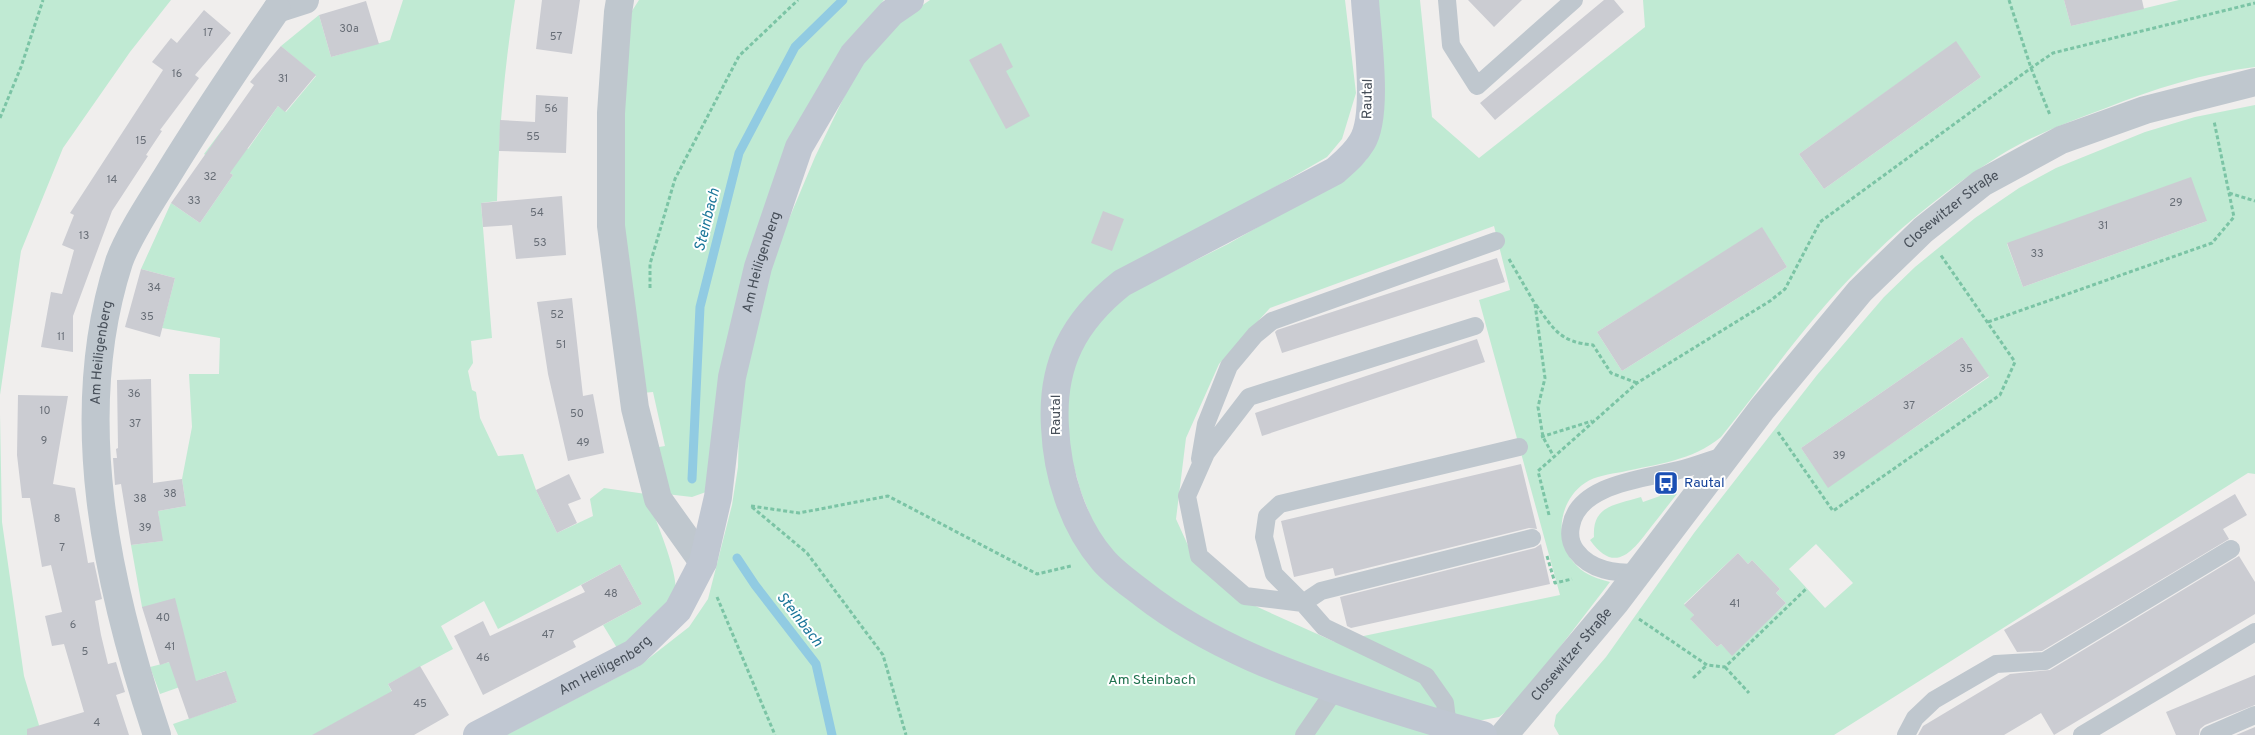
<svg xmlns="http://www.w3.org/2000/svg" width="2255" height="735" viewBox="0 0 2255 735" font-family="Overpass,sans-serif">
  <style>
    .green { fill: #c0ead3; fill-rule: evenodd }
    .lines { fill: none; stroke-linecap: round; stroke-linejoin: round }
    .stream { stroke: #91cbe2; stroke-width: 9 }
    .building { fill: #cbccd2 }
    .path { stroke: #7bc4a5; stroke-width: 3; stroke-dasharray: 4 2.5; stroke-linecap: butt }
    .lane { stroke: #bfc7ce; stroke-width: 18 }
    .street { stroke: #bfc7ce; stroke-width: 28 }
    .secondary { stroke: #c0c7d2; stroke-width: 28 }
    .labels { text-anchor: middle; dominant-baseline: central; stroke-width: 4; stroke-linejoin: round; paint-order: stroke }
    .number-label { font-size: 11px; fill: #686e77 }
    .street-label { font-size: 14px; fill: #474f59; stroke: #fff }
    .transit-label { font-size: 14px; fill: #164399; stroke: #fff; text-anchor: start }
    .park-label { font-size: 14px; fill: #20724f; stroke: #fff }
    .water-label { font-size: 15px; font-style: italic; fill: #1a7599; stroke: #fff }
  </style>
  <rect width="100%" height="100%" fill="#f0eeed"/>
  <path class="green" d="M0,0H171L130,52L63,148L21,251L0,395Z
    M403,0H515C504,69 499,132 497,201L481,203L492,338L471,341L473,363L468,371L472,390L476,392L480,418L498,456L523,454L536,490L557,533L593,516L590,499L604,488L646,494C653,514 680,575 675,593C670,611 633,639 617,648L603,625L642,604L620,564L498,629L484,601L441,626L453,649L388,684L392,692L313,735H178L173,724L237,702L225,671L160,694L150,667L189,657L142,607L131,545L162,541L158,511L186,506L182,479L192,427L189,374H219L220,338L162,328L175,278L141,269L171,203L200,223L233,175L204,154L222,130L248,149L278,106L286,112L316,76L281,46L319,15L331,57L390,40Z
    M639,0H884L841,50L788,143L706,492L692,497L666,494L653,448L665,446L653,392L642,393L623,228V115L630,14Z
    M930,0H1345L1356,93L1342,139L1327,157L1220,219L1076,310L1050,480C1056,507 1067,530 1082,553L1233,662L1293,689L1442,735H506L639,666L689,627L708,599L732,505L738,467L740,387L765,276L815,157L860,64L898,22Z
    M1375,0H1420L1432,117L1479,158L1645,27L1643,0H2064L2071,26L2179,0H2255V67C2204,73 2153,89 2106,108C2069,122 2032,135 1999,156C1948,188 1900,227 1858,270C1807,321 1766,381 1721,437C1692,461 1657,464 1622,472C1610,474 1595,476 1585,483C1558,501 1553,542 1577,566C1586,575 1598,579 1610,582L1517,703L1499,717L1472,722L1407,707L1242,639L1178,604L1121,561L1102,538L1092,520L1081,492L1071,457L1065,410L1075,361L1094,324L1126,295L1228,244L1349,175L1366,160L1377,141ZM1956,42L1981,77L1824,189L1799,154ZM1494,226L1510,290L1479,300L1560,595L1335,642L1242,600L1196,563L1176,519L1186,438L1219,364L1270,308ZM1762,228L1787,267L1622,371L1597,332Z
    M2255,105V474L2248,473L1834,735H1559L1554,726L1556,715L1606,657L1694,533L1817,375L1884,297L1915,267L1975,218L2019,188L2056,168L2145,132L2195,117ZM2207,221L2023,287L2007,244V243ZM1962,337L1989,377L1828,487L1801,448ZM1816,544L1853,583L1825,608L1789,569ZM1738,553L1748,564L1752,560L1780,589L1776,593L1786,603L1732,655L1721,644L1717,647L1691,620L1694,615L1684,604Z
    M0,414L2,522L24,676L42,735H0Z
    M1670,487L1677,494C1668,505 1660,516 1651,527C1632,552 1615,575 1590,540L1594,537C1592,505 1616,505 1641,497L1643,502L1660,496L1659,491Z"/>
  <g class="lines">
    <path class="stream" d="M692,479L700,307L739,153L795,47L843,0
      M737,558L755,585L816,664L832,735"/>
  </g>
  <path class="building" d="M542,0H580L572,54L536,49Z
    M1468,0H1522L1494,27Z
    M1604,0H1614L1624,12L1495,120L1480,103Z
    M2064,0H2142L2144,9L2071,26Z
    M366,1L379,44L331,57L319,15Z
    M204,10L231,33L195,75L199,78L160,130L162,131L146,155L148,156L112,211L73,316V352L41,347L51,292L62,294L74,250L62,245L74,215L70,213L163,70L152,62L171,38L177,43Z
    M1956,41L1981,77L1824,189L1799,154Z
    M1001,43L1013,67L1006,71L1030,116L1006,129L969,60Z
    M281,46L316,75L285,112L278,106L230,173L233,175L200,223L171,203L254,85L250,82Z
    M536,95L568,97L566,153L499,151L500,120L535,122Z
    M2191,177L2207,221L2023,287L2007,243Z
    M562,196L566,255L516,259L512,225L483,227L481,203Z
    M1103,211L1124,219L1112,251L1091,243Z
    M1762,227L1787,267L1622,371L1597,332Z
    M1497,258L1505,282L1282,353L1275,332L1277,330Z
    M141,269L175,278L160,337L125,327Z
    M572,298L583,396L593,394L604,453L568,461L548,374L537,302Z
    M1962,337L1989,376L1828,488L1801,448Z
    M1477,339L1485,362L1262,436L1255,413Z
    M151,379L153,483L182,479L186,506L158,511L163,541L131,545L121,484L115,485L113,458H117L116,449L118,448L117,380Z
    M18,395L68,396L53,484L75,488L88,563L94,562L102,599L95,601L101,635L108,664L116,662L125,692L116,695L129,735H27V729L84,712L64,644L52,646L45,616L62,612L51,565L42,567L30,498H22L17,455Z
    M1521,464L1537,529L1529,528L1335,576L1333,568L1294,577L1281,521Z
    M569,474L581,499L568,504L577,523L557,533L536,490Z
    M2235,494L2247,515L2223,529L2229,539L2042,651L2017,652L2004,630Z
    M1541,544L1550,584L1351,628L1347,626L1340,597L1535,548Z
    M1738,553L1748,564L1752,560L1780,589L1776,593L1786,603L1732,656L1721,644L1717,647L1690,619L1694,615L1684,605Z
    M2239,556L2255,582V614L2054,735L2041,713L2004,735H1918L1923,726L2010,674L2050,670Z
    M620,564L642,604L573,641L576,647L483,695L454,636L483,621L490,636L585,592L581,585Z
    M175,598L196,681L226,671L237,702L189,719L169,662L160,665L142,607Z
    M420,666L449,715L414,735H312L392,691L388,684Z
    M2255,675V705L2205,725L2200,729L2199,735H2176L2166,712Z
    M2255,727V735H2236Z"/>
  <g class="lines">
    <path class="path" d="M2009,0L2031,68L2050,115
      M0,118L21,67L43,0
      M2229,193L2255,201
      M1509,259L1535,304L1545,378L1538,407L1543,437L1554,457
      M650,288V264L675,179L739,56L798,0
      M1536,305C1554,329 1559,342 1593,345L1611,373L1637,383
      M1988,322L2212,243L2234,217L2214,121
      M1778,432L1833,511L2000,395L2015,362L1940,254
      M1541,437L1592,421
      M751,506L799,513L888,496L1037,574L1071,566
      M752,507L807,553L883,655L906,735
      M1549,515L1538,471L1637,383L1770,301L1785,289L1820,222L2031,68L2053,53L2255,3
      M1547,556L1555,583L1572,579
      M717,597L775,735
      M1639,619L1707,665L1725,667L1807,588
      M1725,667L1749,693
      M1693,678L1707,665"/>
    <path class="lane" d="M1447,0L1451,45L1477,86L1574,0
      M1519,447L1280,504L1267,516L1264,537L1274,574L1303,603L1321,591L1532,538
      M1200,459L1206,424L1229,366L1255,335L1272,321L1496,241
      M1638,573C1615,573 1591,571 1576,551C1571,544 1569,535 1571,526C1578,484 1644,479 1679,470C1695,466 1710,460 1726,455
      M1448,727L1445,703L1426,676L1324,627L1303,603L1245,596L1199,556L1187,496L1206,453L1249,397L1475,326
      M1304,735L1335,690
      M1906,735L1915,718L1934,700L1996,664L2045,661L2231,549
      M2082,735L2255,632
      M2209,735L2255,715"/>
    <g class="street">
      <path d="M287,0L277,9L305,0"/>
      <path d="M620,0L618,12L611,113V226L635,408L658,499L703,562"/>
      <path id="s1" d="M157,735C107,585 69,417 119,262C128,236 152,200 167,176C202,119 239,64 277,9"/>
      <path id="s2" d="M1504,735L1615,603L1762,409L1860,291L1923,230L1982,183L2061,140L2145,110L2255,82"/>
    </g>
    <g class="secondary">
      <path d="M1365,0C1367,34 1379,115 1362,142C1355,154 1345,162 1335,171L1122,283C1074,321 1051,364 1055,427C1057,473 1072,524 1103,560C1114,573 1129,583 1143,594C1210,646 1290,675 1371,702C1408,714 1445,726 1483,735"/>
      <path id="s3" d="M477,735L634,653L678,610L703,562L718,497L732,377L758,267L799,147L853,55L891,13L910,0"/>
    </g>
  </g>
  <defs>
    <symbol id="bus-square" viewBox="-11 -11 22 22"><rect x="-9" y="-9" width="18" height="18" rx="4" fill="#1a4fb4" stroke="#fff"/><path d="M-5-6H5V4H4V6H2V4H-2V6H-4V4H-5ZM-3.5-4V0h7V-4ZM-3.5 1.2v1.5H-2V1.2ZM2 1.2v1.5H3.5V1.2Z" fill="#fff"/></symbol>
  </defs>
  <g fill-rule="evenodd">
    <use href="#bus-square" x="1652" y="469" width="28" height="28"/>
  </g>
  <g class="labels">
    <g class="number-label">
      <text x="349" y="29">30a</text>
      <text x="208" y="33">17</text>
      <text x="556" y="37">57</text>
      <text x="177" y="74">16</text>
      <text x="283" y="79">31</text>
      <text x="551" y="109">56</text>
      <text x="533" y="137">55</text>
      <text x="141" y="141">15</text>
      <text x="210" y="177">32</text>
      <text x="112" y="180">14</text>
      <text x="194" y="201">33</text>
      <text x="2176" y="203">29</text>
      <text x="537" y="213">54</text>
      <text x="2103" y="226">31</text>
      <text x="84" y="236">13</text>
      <text x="540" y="243">53</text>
      <text x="2037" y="254">33</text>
      <text x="154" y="288">34</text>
      <text x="557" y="315">52</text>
      <text x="147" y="317">35</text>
      <text x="61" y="337">11</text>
      <text x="561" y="345">51</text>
      <text x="1966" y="369">35</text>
      <text x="134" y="394">36</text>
      <text x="1909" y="406">37</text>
      <text x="45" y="411">10</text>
      <text x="577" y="414">50</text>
      <text x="135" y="424">37</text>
      <text x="44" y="441">9</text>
      <text x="583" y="443">49</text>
      <text x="1839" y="456">39</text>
      <text x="170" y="494">38</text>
      <text x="140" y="499">38</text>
      <text x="57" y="519">8</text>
      <text x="145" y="528">39</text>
      <text x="62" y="548">7</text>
      <text x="611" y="594">48</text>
      <text x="1735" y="604">41</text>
      <text x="163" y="618">40</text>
      <text x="73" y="625">6</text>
      <text x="548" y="635">47</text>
      <text x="170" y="647">41</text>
      <text x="85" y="652">5</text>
      <text x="483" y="658">46</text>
      <text x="420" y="704">45</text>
      <text x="97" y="723">4</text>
    </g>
    <g class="street-label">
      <text transform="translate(1368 99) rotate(-89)">Rautal</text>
      <text stroke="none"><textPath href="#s2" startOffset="692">Closewitzer Straße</textPath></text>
      <text stroke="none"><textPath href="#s3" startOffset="599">Am Heiligenberg</textPath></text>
      <text stroke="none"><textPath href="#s1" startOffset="390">Am Heiligenberg</textPath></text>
      <text transform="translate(1056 415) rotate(-90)">Rautal</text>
      <text stroke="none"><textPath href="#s2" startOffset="105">Closewitzer Straße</textPath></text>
      <text stroke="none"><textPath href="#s3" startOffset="146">Am Heiligenberg</textPath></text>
    </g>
    <g class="transit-label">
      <text x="1684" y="483">Rautal</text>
    </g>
    <g class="park-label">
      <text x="1152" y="680">Am Steinbach</text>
    </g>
    <g class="water-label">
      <text transform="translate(708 220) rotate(-76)">Steinbach</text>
      <text transform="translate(799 620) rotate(52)">Steinbach</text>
    </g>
  </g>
</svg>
